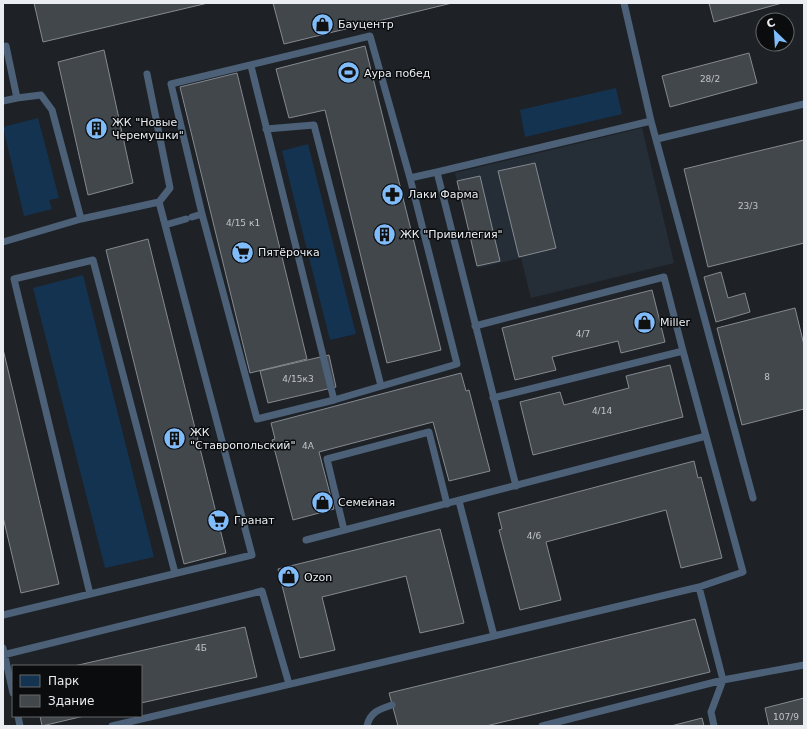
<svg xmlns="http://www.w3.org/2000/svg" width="807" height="729" viewBox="0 0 807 729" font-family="'DejaVu Sans',sans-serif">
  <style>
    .built { fill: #252e37 }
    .green { fill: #143351 }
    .building { fill: #42474c; stroke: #858a91 }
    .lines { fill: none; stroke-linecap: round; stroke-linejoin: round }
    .lane { stroke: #4c6178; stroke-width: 7 }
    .labels { text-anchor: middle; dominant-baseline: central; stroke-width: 3; stroke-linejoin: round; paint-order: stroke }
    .number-label { font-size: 9px; fill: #c0c4c8 }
    .poi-label { font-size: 11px; fill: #eaedf1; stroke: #0a0c0e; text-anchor: start }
  </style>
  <rect width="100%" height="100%" fill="#1e2227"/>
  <path class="built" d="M642,128L674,263L531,298L521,258L478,268L455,173Z"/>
  <path class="green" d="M616,88L622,114L525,137L520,110Z
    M38,118L59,198L49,200L52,209L24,216L3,127Z
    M308,144L356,334L330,340L282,151Z
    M83,275L154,557L105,568L33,288Z"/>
  <path class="building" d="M34,3H208L43,42Z
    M273,3H452L284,44Z
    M709,3H782L714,22Z
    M365,46L441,350L387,363L325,110L289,118L276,69Z
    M104,50L133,183L88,195L58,62Z
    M749,53L757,83L670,107L662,76Z
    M237,73L307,359L250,373L180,87Z
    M804,140V243L708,267L684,169Z
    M535,163L556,248L519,257L498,171Z
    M480,176L500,261L477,266L457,181Z
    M148,239L226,553L184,564L106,250Z
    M721,272L728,298L745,293L750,312L716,322L704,277Z
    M652,290L665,342L621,353L618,341L552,357L556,370L515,380L502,328Z
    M795,308L804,345V409L742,425L717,328Z
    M3,349L59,584L21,593L3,517Z
    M329,355L336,387L268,403L260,371Z
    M670,365L683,417L533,455L520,402L560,392L564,405L629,388L626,376Z
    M461,373L466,391L469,390L490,471L449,481L433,422L319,452L334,509L293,520L272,440L275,439L271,423Z
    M694,461L698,478L701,477L722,558L681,568L666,510L546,542L561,600L520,610L499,530L502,529L498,513Z
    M440,529L464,623L420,633L406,576L322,597L335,650L300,658L278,569Z
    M695,619L710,672L486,726H398L389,693Z
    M245,627L257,677L141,703V666H74Z
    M804,698V726H769L765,708Z
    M40,716H84L42,726Z
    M702,718L704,726H671Z"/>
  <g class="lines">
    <path class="lane" d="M624,3L651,121L753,498
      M6,46L17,98
      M251,66L334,400
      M3,101L17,98L41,95L52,110L81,219
      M266,129L314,125L381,386
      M657,139L804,104
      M202,214L171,84L370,36L410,178
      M192,217L202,214L257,419L334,400L457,364L410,178L437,172
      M165,225L186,219
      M3,242L81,219L159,202
      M475,326L664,277L683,351L493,398
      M516,486L437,172L651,121
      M459,501L494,636L699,587L723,680L711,712L714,726
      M344,530L327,459L429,432L447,504
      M306,540L706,436L683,351
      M699,587L743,572L706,436
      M90,594L14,279L93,260L175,573
      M3,615L252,555L159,202L170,188L147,74
      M3,648L13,693
      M3,655L262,591L289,684
      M18,716L20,726
      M112,726L494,636
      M367,726C370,712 380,709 392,705
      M542,726L723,680L804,665"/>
  </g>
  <defs>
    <symbol id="shop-disc" viewBox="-11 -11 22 22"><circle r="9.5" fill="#81bcfa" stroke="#0a0c0e"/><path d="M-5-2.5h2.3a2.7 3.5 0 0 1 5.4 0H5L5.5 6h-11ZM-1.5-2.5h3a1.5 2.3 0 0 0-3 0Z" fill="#111"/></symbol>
    <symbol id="stadium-disc" viewBox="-11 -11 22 22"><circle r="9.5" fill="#81bcfa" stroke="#0a0c0e"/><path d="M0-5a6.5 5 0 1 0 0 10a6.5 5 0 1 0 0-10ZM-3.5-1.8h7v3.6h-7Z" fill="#111"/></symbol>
    <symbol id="building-disc" viewBox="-11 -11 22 22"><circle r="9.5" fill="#81bcfa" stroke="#0a0c0e"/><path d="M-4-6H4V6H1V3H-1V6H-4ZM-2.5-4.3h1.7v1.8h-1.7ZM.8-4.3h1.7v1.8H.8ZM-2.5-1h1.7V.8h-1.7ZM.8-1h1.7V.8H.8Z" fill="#111"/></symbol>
    <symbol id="pharmacy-disc" viewBox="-11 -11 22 22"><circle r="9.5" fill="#81bcfa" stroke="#0a0c0e"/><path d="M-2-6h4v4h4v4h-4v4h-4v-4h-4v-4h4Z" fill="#111"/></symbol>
    <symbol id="supermarket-disc" viewBox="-11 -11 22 22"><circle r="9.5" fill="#81bcfa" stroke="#0a0c0e"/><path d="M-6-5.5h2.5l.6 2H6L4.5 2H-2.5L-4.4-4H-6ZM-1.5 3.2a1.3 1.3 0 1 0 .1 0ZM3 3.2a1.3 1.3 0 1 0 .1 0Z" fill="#111"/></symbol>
  </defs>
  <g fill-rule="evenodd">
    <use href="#shop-disc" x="310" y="12" width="25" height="25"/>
    <use href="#stadium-disc" x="336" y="60" width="25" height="25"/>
    <use href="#building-disc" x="84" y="116" width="25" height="25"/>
    <use href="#pharmacy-disc" x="380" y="182" width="25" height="25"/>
    <use href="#building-disc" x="372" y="222" width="25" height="25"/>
    <use href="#supermarket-disc" x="230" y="240" width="25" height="25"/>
    <use href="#shop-disc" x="632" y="310" width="25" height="25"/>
    <use href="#building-disc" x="162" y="426" width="25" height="25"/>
    <use href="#shop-disc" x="310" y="490" width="25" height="25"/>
    <use href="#supermarket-disc" x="206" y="508" width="25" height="25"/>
    <use href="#shop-disc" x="276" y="564" width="25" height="25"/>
  </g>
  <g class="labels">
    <g class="number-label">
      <text x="710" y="79">28/2</text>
      <text x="748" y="206">23/3</text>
      <text x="243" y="223">4/15 к1</text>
      <text x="583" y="334">4/7</text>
      <text x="767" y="377">8</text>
      <text x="298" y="379">4/15к3</text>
      <text x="602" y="411">4/14</text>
      <text x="308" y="446">4А</text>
      <text x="534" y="536">4/6</text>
      <text x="201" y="648">4Б</text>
      <text x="786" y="717">107/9</text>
    </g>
    <g class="poi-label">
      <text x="338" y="24">Бауцентр</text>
      <text x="364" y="73">Аура побед</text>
      <text x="112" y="122">ЖК "Новые<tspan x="112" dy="13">Черемушки"</tspan></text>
      <text x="408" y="194">Лаки Фарма</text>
      <text x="400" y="234">ЖК "Привилегия"</text>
      <text x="258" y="252">Пятёрочка</text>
      <text x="660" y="322">Miller</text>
      <text x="190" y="432">ЖК<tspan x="190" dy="13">"Ставропольский"</tspan></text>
      <text x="338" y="502">Семейная</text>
      <text x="234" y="520">Гранат</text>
      <text x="304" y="577">Ozon</text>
    </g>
  </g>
  <rect width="807" height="729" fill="none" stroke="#eaedf1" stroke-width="8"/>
  <rect x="12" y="665" width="130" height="52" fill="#0a0c0e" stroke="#646669"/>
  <rect x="20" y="675" width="20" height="12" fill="#143351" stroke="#646669"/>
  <text x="48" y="685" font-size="12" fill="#eaedf1">Парк</text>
  <rect x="20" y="695" width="20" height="12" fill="#42474c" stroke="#646669"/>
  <text x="48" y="705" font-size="12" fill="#eaedf1">Здание</text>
  <g transform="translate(775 32) rotate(335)"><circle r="19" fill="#0a0c0e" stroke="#646669"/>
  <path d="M0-3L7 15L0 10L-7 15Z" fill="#81bcfa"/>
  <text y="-6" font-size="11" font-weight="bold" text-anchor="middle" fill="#eaedf1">С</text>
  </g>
</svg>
